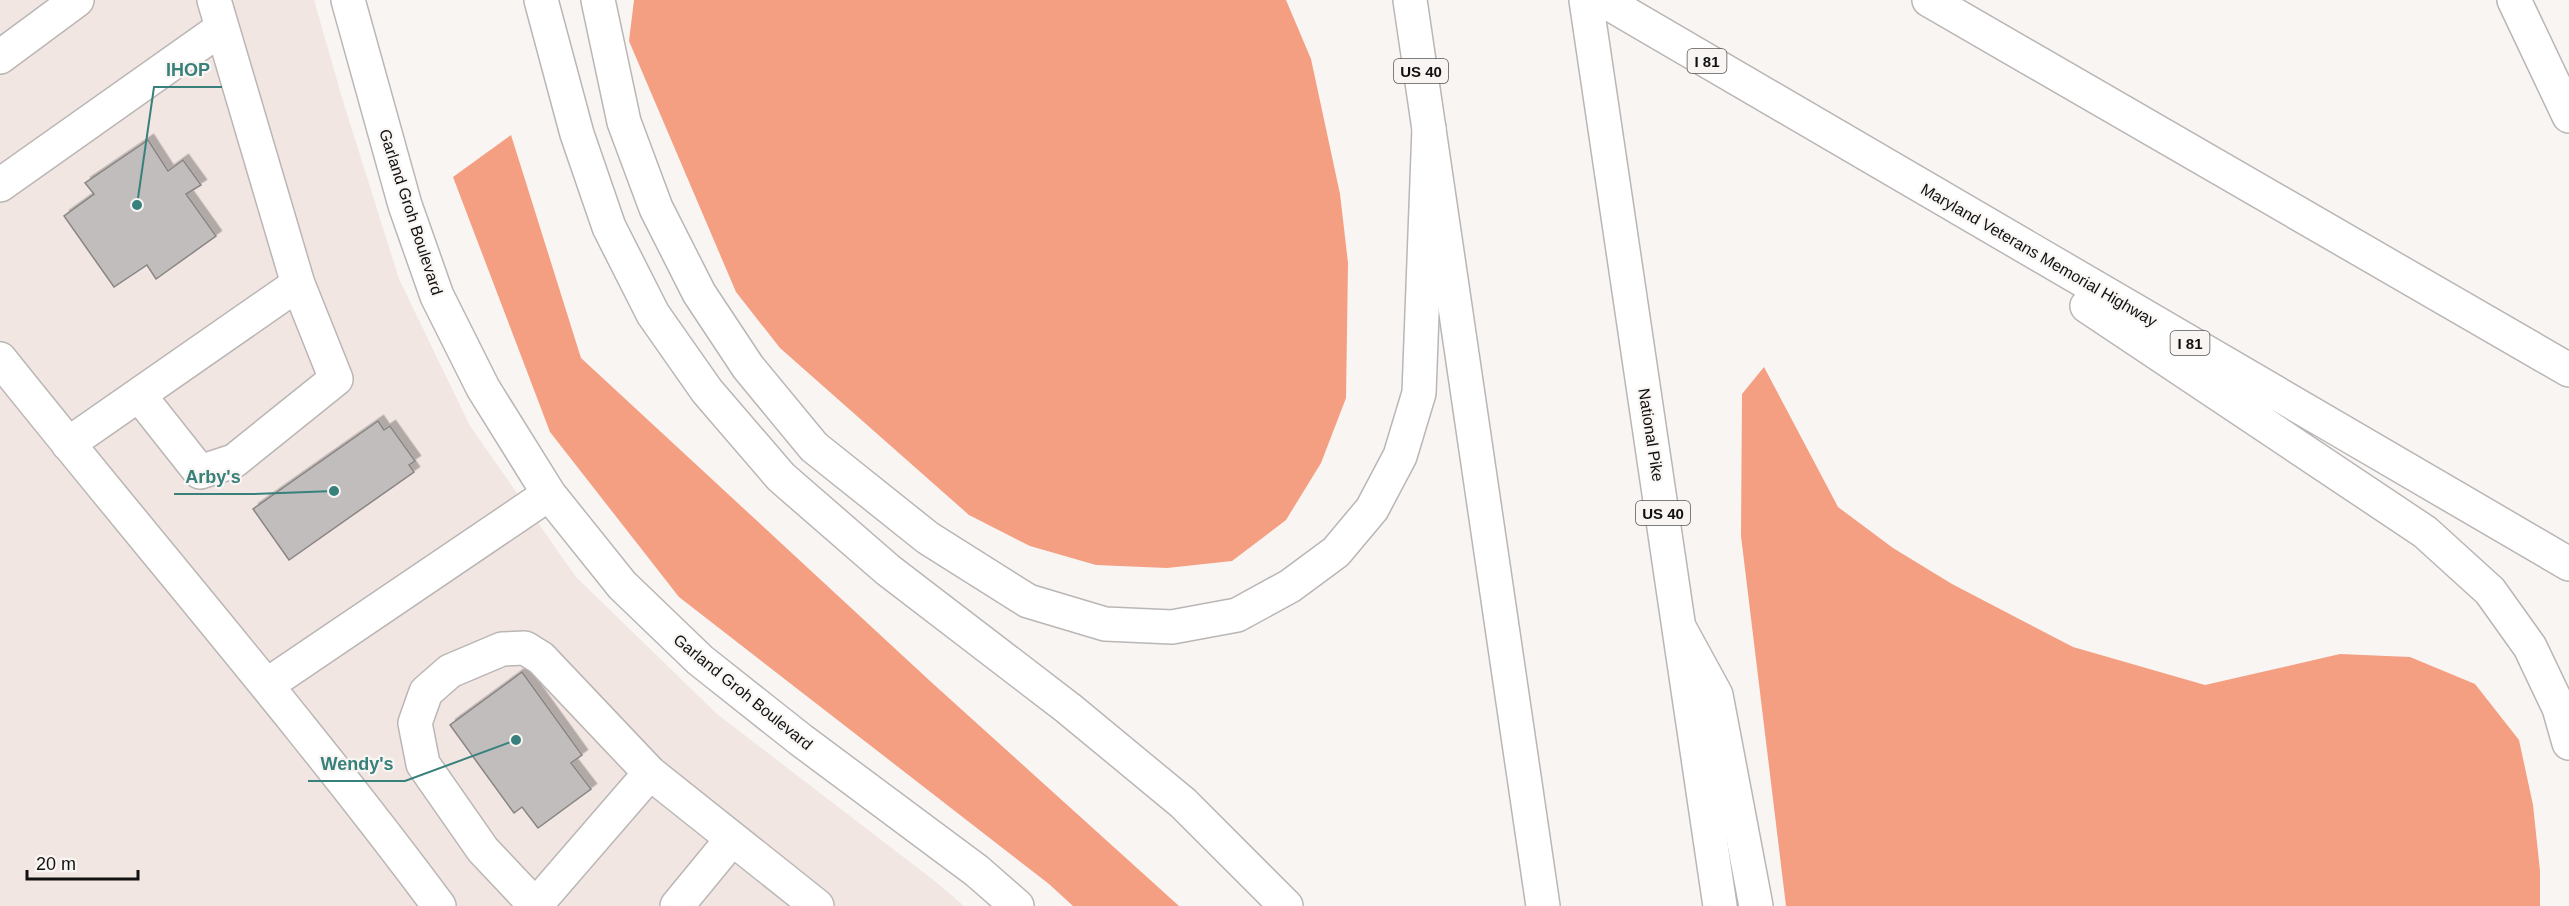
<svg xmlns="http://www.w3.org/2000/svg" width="2569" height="906" viewBox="0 0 2569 906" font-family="Helvetica,sans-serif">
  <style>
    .built { fill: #f2e6e2 }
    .forest { fill: #f49e82 }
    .building { fill: #c1bdbc; stroke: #888584; stroke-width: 1.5; filter: url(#shadow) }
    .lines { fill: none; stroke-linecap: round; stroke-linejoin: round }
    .minor-casing { stroke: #bab6b5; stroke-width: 36 }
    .major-casing { stroke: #bab6b5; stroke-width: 36 }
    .highway-casing { stroke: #bab6b5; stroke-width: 36 }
    .minor { stroke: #fff; stroke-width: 33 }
    .major { stroke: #fff; stroke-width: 33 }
    .highway { stroke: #fff; stroke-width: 33 }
    .labels { text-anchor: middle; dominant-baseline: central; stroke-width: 4.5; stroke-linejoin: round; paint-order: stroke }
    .shield { fill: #f8f5f3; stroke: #575555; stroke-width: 1.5 }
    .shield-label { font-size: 15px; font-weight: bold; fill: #121111 }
    .street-label { font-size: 16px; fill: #121111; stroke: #f8f5f3 }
    .leader { fill: none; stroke: #38807b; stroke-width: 2 }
    .callout-dot { fill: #38807b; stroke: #f8f5f3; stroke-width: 2 }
    .callout-label { font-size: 18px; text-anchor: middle; font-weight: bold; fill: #38807b; stroke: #f8f5f3; stroke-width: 4.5; stroke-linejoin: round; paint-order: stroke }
  </style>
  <defs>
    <filter id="shadow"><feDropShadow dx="5.5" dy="-5.5" stdDeviation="0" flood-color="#0004"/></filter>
  </defs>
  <rect width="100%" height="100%" fill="#f8f5f3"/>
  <path class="built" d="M0,0H314L343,101L399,279L470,426L576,577L717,714L936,882L964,906H0Z"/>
  <path class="forest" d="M634,0H1286L1311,59L1340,194L1348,263L1346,398L1321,463L1286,520L1232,561L1167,568L1096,565L1030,546L969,515L780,348L736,292L629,41Z
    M511,135L581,358L930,681L1179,906H1073L1049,884L679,597L550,432L453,177Z
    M1764,367L1838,507L1893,548L1952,584L2073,647L2205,685L2340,654L2410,657L2475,684L2519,740L2533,805L2540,871V906H1786L1741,536L1742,394Z"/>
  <path class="building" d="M148,140L168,171L183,160L201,185L186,194L216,236L156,279L147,265L114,287L64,216L94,194L85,183Z
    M378,421L384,430L390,426L415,461L409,465L414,472L289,560L253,509Z
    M522,672L582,755L571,763L591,789L538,828L522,807L514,813L450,725Z"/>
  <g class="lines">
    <defs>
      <path id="minor" d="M348,0L405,205L437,296L483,388L549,494L622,585L700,660L801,740L977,871L1017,906
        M0,57L77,0
        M0,185L222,28
        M0,359C146,542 299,718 439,906
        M139,395L200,472L234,461L336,379L298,284
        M68,444L298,284L214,0
        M267,685L549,494
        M535,905L483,850L423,764L415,723L426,692L450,671L502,649L525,648L541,658L650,773L817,906
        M535,906L650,773
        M677,906L732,839"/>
      <path id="major" d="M1410,0L1543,906
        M1586,0L1720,906"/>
      <path id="highway" d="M541,0L577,134L609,227L653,314L707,391L781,477L888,570L1068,708L1183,803L1286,906
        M598,0L624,122L656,208L699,293L748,367L814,447L928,538L1028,601L1105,624L1172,627L1237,615L1290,586L1336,552L1372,509L1400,456L1419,393L1429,128
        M1603,0L2569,564
        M1929,0L2569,370
        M2514,0L2569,116
        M2087,306L2425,532L2490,591L2530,647L2559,708L2569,743
        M1680,629L1716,695L1756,906"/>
    </defs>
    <use href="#minor" class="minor-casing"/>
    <use href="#major" class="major-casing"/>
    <use href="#highway" class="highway-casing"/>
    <use href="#minor" class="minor"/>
    <use href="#major" class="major"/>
    <use href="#highway" class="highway"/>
  </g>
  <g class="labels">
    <g class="shield">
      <rect x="1687.5" y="49" width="39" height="24" rx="4.5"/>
      <rect x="1394" y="59" width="54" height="24" rx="4.5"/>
      <rect x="2170.5" y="331" width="39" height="24" rx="4.5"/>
      <rect x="1636" y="501" width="54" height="24" rx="4.5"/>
    </g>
    <g class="shield-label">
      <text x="1707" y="61">I 81</text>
      <text x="1421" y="71">US 40</text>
      <text x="2190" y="343">I 81</text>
      <text x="1663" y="513">US 40</text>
    </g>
    <g class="street-label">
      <text transform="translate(411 212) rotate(72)">Garland Groh Boulevard</text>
      <text transform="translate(2039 255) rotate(30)">Maryland Veterans Memorial Highway</text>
      <text transform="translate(1651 435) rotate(81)">National Pike</text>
      <text transform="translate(743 692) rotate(39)">Garland Groh Boulevard</text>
    </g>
  </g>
  <path class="leader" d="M137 205L154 87H222M334 491L253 494H174M516 740L405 781H308"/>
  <g class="callout-dot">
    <circle cx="137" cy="205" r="6"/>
    <circle cx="334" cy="491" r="6"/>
    <circle cx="516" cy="740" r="6"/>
  </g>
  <g class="callout-label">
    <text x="188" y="76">IHOP</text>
    <text x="213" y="483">Arby's</text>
    <text x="357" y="770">Wendy's</text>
  </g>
  <path d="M27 870v9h111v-9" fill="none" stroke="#121111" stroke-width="3"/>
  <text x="36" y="870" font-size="18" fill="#121111" stroke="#f8f5f3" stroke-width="4.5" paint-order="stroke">20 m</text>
</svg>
